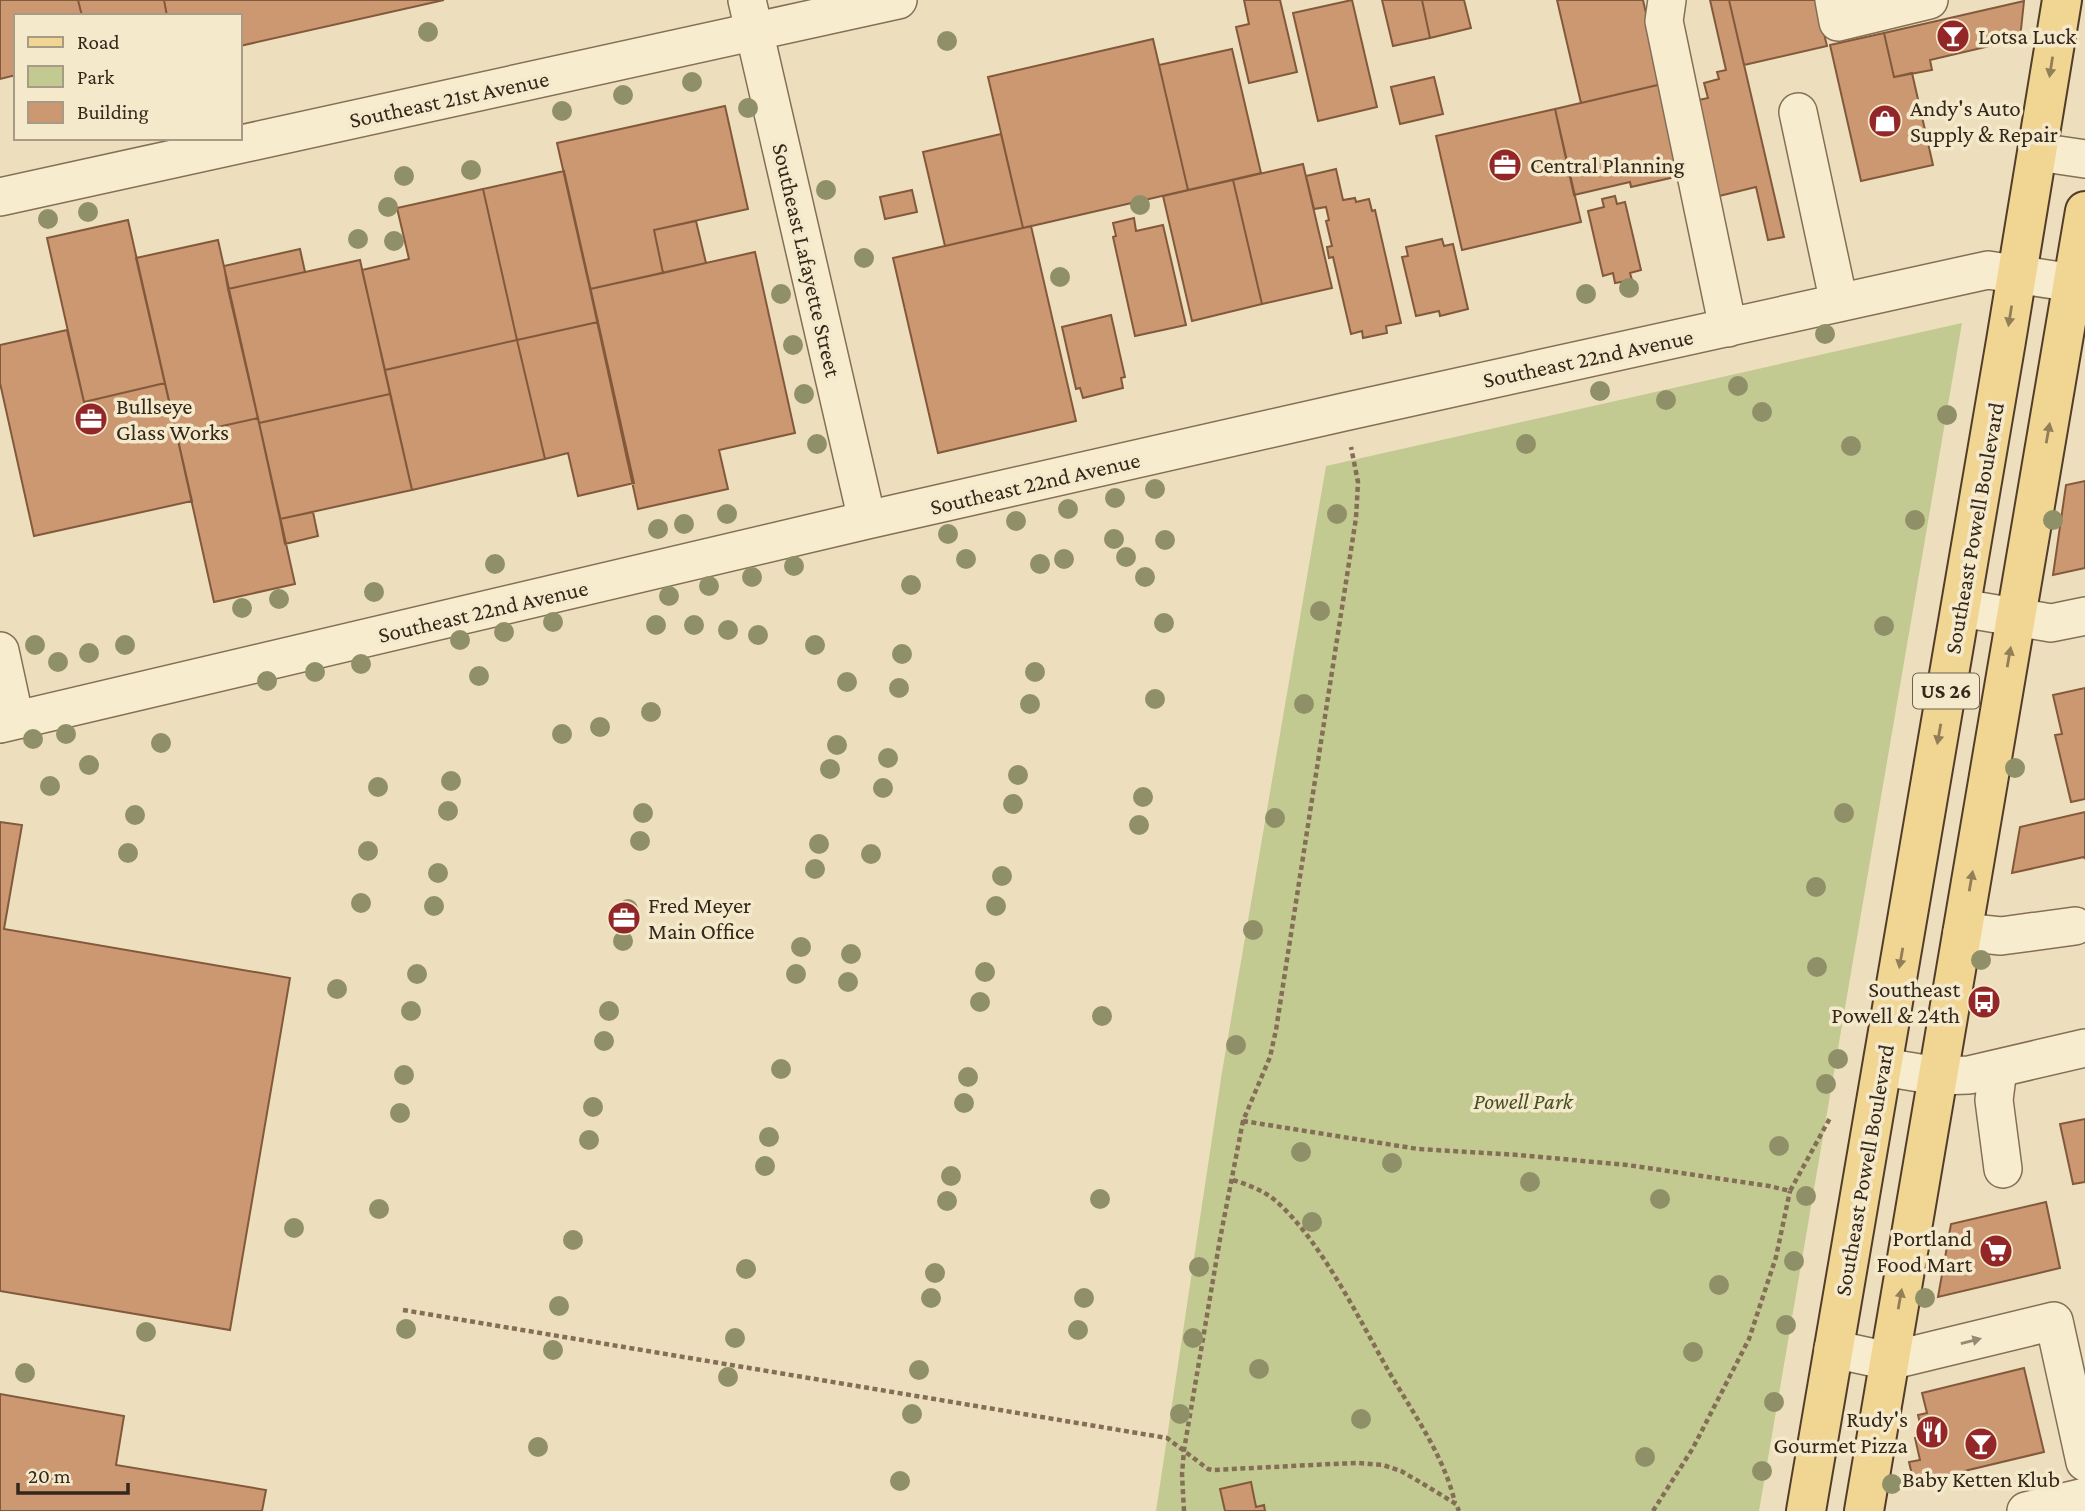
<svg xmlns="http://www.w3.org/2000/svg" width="2085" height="1511" viewBox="0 0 2085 1511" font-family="'Crimson Pro',serif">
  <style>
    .green { fill: #c3ca91 }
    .building { fill: #cb9872; stroke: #83593c; stroke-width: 2 }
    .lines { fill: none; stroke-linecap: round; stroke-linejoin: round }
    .minor-casing { stroke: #846f56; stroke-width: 40 }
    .major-casing { stroke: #523d2b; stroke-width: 42 }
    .path { stroke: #846f56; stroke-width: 4.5; stroke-dasharray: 5 3.5; stroke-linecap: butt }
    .minor { stroke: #f8eccf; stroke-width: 37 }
    .major { stroke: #f1d593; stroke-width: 38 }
    .tree { fill: #909068 }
    .oneway { fill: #927e57 }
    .oneway2 { fill: #968a75 }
    .labels { text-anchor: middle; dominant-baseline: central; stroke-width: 7; stroke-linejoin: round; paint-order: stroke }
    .shield { fill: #f5e9cc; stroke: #6e6150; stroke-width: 2 }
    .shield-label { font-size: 21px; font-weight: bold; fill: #34271b }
    .poi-label { font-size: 23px; fill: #34271b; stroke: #f5e9cc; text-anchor: start }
    .street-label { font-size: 23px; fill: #34271b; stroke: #f5e9cc }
    .park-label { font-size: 23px; font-style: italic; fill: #445022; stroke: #f5e9cc }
  </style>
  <rect width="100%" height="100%" fill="#eddfbd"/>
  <path class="green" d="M1962,323L1759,1511H1156L1222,1072L1326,466Z"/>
  <path class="building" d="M0,0H78L82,16H16V75L0,79Z
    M78,0H164L167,16H82Z
    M164,0H444L240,46V16H167Z
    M1244,0H1280L1297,72L1249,83L1236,27L1249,24Z
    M1352,0L1377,107L1318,121L1293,13Z
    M1382,0H1422L1430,38L1393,46Z
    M1422,0H1464L1471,28L1430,38Z
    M1557,0H1643L1662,84L1581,103Z
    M1710,0H1729L1784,237L1768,240L1756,187L1711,198L1694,101L1708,98L1704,83L1719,79L1717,72L1726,70Z
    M1729,0H1816L1827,46L1744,65Z
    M2024,1L2020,39L1930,60L1932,70L1894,77L1884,33Z
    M1884,33L1894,77L1912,73L1933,165L1861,181L1830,45Z
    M1153,39L1188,190L1023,228L988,77Z
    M1232,49L1261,173L1188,190L1159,65Z
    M1434,77L1443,114L1400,124L1391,87Z
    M1662,84L1684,175L1631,187L1630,182L1574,195L1555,109Z
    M725,106L748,209L654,230L663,273L590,289L557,143Z
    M1555,109L1581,222L1462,250L1436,136Z
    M1001,134L1023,228L945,246L923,152Z
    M1303,164L1332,288L1262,304L1233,180Z
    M1336,169L1343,200L1355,198L1356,202L1369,199L1372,211L1375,210L1401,323L1386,326L1387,333L1363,338L1362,331L1351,334L1333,257L1329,258L1327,247L1332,246L1326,221L1329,220L1326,207L1314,209L1306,176Z
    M564,171L598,322L517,340L483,189Z
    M1233,180L1262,304L1192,321L1163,196Z
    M483,189L517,340L385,370L362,270L409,259L397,208Z
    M912,190L917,212L885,219L880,197Z
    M1615,196L1617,204L1625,202L1641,270L1630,273L1632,280L1615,283L1613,273L1603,276L1588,211L1604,207L1602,199Z
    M1134,218L1136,231L1163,225L1186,325L1135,336L1113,237L1116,236L1113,223Z
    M128,220L165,383L84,402L47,238Z
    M696,221L706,263L663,273L654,230Z
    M1031,226L1076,421L938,453L893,258Z
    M1442,239L1444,246L1453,244L1468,309L1440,316L1439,311L1416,316L1402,257L1408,256L1406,247Z
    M218,240L258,418L177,436L136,258Z
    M300,249L305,272L228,289L224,266Z
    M755,252L795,433L719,450L728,489L638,509L590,289Z
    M360,260L390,394L259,423L228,289Z
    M1111,315L1125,377L1121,378L1123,388L1083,398L1080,388L1076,389L1062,327Z
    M598,322L634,483L578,496L568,453L545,459L517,340Z
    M67,330L84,402L165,383L192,501L34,536L0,383V345Z
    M517,340L545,459L412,490L385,370Z
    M390,394L412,490L280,519L259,423Z
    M258,418L295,584L214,602L177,436Z
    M2085,481V568L2053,575L2066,485Z
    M313,512L318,536L285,544L280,519Z
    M2085,688V799L2071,802L2055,735L2062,734L2053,695Z
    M2085,812V859L2084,857L2012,873L2020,827Z
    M0,822L22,825L4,929L290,978L230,1330L0,1291Z
    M2085,1119V1182L2073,1184L2060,1124Z
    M2046,1202L2060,1268L1938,1297L1951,1224Z
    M2024,1368L2044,1452L1914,1483L1909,1462L1920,1460L1915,1438L1923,1436L1918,1415L1927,1413L1922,1393Z
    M0,1394L124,1416L116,1465L266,1490L262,1511H0Z
    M1251,1482L1256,1507L1264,1505L1265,1511H1225L1220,1489Z"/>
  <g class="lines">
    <defs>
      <path id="minor" d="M747,0L867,520
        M1667,0L1664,21L1728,328
        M1834,0L1838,22L1929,0
        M1798,112L1839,303
        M2038,152L2085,159
        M0,197L898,0
        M1961,608L2051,623L2085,616
        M0,651L15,720
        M0,724L867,520L1344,412L1988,270L2074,283
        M1962,932L2001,936L2075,926
        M1883,1067L1938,1076L1969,1075L2085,1048
        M1998,1069L1994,1100L2003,1169
        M1833,1349L1889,1361L2054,1321L2085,1462
        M2026,1511L2085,1497"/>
      <path id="major" d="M1806,1511L2006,341L2062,0
        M1864,1511L2085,211"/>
    </defs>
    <use href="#minor" class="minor-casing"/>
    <use href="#major" class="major-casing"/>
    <path class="path" d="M1243,1121L1418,1149L1519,1155L1627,1165L1769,1186L1790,1191L1830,1118
      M1233,1180C1248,1185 1263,1190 1276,1201C1321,1241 1358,1317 1388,1370C1412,1412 1444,1455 1455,1503
      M403,1310L1167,1438L1208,1469L1213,1470L1331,1464L1358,1463L1383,1465L1401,1471L1420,1482L1456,1504L1459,1511
      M1184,1511L1182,1474L1184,1450L1220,1239L1243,1121L1270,1057L1276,1030L1356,518L1358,482L1351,447
      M1653,1511L1693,1448L1749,1339L1776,1257L1790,1191"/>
    <use href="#minor" class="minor"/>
    <use href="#major" class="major"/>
  </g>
  <g class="tree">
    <circle cx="428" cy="32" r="10"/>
    <circle cx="947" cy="41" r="10"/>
    <circle cx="692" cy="82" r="10"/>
    <circle cx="623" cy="95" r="10"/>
    <circle cx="748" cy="108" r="10"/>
    <circle cx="562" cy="111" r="10"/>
    <circle cx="471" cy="170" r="10"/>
    <circle cx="404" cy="176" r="10"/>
    <circle cx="826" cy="190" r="10"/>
    <circle cx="1140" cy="205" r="10"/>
    <circle cx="388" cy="207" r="10"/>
    <circle cx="88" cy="212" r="10"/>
    <circle cx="48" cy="219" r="10"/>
    <circle cx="358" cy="239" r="10"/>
    <circle cx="394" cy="241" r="10"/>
    <circle cx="864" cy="258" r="10"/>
    <circle cx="1060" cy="277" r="10"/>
    <circle cx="1629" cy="288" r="10"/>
    <circle cx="781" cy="294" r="10"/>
    <circle cx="1586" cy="294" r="10"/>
    <circle cx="1825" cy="334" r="10"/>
    <circle cx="793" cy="345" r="10"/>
    <circle cx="1738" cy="386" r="10"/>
    <circle cx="1600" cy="391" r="10"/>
    <circle cx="804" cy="394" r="10"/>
    <circle cx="1666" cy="400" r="10"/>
    <circle cx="1762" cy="412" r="10"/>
    <circle cx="1947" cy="415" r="10"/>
    <circle cx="817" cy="444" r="10"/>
    <circle cx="1526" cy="444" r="10"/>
    <circle cx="1851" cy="446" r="10"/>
    <circle cx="1155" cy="489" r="10"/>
    <circle cx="1115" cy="498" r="10"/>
    <circle cx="1068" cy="509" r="10"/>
    <circle cx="727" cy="514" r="10"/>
    <circle cx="1337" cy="514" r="10"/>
    <circle cx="1915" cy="520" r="10"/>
    <circle cx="2053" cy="520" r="10"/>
    <circle cx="1016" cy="521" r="10"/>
    <circle cx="684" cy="524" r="10"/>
    <circle cx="658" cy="529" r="10"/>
    <circle cx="948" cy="534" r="10"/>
    <circle cx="1114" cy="539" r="10"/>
    <circle cx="1165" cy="540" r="10"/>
    <circle cx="1126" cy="557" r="10"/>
    <circle cx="966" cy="559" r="10"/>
    <circle cx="1064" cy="559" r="10"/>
    <circle cx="495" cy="564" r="10"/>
    <circle cx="1040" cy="564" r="10"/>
    <circle cx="794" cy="566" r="10"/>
    <circle cx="752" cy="577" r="10"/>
    <circle cx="1145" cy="577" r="10"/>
    <circle cx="911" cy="585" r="10"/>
    <circle cx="709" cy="586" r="10"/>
    <circle cx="374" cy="592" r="10"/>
    <circle cx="669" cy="596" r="10"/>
    <circle cx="279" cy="599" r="10"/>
    <circle cx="242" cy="608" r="10"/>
    <circle cx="1320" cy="611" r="10"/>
    <circle cx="553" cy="622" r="10"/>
    <circle cx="1164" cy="623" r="10"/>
    <circle cx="656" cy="625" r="10"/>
    <circle cx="694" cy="625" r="10"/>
    <circle cx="1884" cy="626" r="10"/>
    <circle cx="728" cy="630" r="10"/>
    <circle cx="504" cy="632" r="10"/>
    <circle cx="758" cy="635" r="10"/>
    <circle cx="460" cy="640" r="10"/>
    <circle cx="35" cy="645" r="10"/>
    <circle cx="125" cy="645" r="10"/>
    <circle cx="815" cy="645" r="10"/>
    <circle cx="89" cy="653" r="10"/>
    <circle cx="902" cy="654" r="10"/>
    <circle cx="58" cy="662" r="10"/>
    <circle cx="361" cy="664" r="10"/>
    <circle cx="315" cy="672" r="10"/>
    <circle cx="1035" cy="672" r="10"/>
    <circle cx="479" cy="676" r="10"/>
    <circle cx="267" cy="681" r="10"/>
    <circle cx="847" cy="682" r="10"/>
    <circle cx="899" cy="688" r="10"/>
    <circle cx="1155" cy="699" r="10"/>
    <circle cx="1030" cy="704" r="10"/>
    <circle cx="1304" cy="704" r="10"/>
    <circle cx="651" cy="712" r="10"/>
    <circle cx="600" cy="727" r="10"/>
    <circle cx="66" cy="734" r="10"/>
    <circle cx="562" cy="734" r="10"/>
    <circle cx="33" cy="739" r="10"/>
    <circle cx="161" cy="743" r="10"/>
    <circle cx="837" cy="745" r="10"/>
    <circle cx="888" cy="758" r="10"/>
    <circle cx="89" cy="765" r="10"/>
    <circle cx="2015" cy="768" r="10"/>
    <circle cx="830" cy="769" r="10"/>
    <circle cx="1018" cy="775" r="10"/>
    <circle cx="451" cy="781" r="10"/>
    <circle cx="50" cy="786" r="10"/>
    <circle cx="378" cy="787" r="10"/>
    <circle cx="883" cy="788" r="10"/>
    <circle cx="1143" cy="797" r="10"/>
    <circle cx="1013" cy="804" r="10"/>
    <circle cx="448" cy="811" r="10"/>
    <circle cx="643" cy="813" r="10"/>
    <circle cx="1844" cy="813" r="10"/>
    <circle cx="135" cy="815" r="10"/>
    <circle cx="1275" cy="818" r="10"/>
    <circle cx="1139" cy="825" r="10"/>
    <circle cx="640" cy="841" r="10"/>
    <circle cx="819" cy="844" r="10"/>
    <circle cx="368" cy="851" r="10"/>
    <circle cx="128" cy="853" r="10"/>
    <circle cx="871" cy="854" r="10"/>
    <circle cx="815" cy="869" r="10"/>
    <circle cx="438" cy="873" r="10"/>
    <circle cx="1002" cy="876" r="10"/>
    <circle cx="1816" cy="887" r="10"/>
    <circle cx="361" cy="903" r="10"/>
    <circle cx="434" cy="906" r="10"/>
    <circle cx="996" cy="906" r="10"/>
    <circle cx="628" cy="909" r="10"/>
    <circle cx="1253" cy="930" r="10"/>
    <circle cx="623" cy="941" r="10"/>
    <circle cx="801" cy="947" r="10"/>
    <circle cx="851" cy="954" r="10"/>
    <circle cx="1981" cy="960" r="10"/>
    <circle cx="1817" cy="967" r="10"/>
    <circle cx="985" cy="972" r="10"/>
    <circle cx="417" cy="974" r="10"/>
    <circle cx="796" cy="974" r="10"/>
    <circle cx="848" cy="982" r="10"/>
    <circle cx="337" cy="989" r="10"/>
    <circle cx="980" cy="1002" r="10"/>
    <circle cx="411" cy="1011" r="10"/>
    <circle cx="609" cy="1011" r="10"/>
    <circle cx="1102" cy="1016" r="10"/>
    <circle cx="604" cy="1041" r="10"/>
    <circle cx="1236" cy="1045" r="10"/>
    <circle cx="1838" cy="1059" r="10"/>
    <circle cx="781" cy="1069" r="10"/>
    <circle cx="404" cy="1075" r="10"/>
    <circle cx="968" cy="1077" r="10"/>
    <circle cx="1826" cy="1084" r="10"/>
    <circle cx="964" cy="1103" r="10"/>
    <circle cx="593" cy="1107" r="10"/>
    <circle cx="400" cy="1113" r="10"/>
    <circle cx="769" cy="1137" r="10"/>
    <circle cx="589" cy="1140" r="10"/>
    <circle cx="1779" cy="1146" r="10"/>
    <circle cx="1301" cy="1152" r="10"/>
    <circle cx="1392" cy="1163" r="10"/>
    <circle cx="765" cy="1166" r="10"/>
    <circle cx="951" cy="1176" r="10"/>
    <circle cx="1530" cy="1182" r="10"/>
    <circle cx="1806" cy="1196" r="10"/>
    <circle cx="1100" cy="1199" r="10"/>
    <circle cx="1660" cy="1199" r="10"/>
    <circle cx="947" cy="1201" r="10"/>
    <circle cx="379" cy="1209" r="10"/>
    <circle cx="1312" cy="1222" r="10"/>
    <circle cx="294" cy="1228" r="10"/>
    <circle cx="573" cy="1240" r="10"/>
    <circle cx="1794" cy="1261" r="10"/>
    <circle cx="1199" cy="1267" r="10"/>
    <circle cx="746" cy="1269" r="10"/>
    <circle cx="935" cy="1273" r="10"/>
    <circle cx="1719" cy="1285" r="10"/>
    <circle cx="931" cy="1298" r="10"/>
    <circle cx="1084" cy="1298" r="10"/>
    <circle cx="1925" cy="1298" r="10"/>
    <circle cx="559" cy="1306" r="10"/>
    <circle cx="1786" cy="1325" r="10"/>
    <circle cx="406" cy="1329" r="10"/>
    <circle cx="1078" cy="1330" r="10"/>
    <circle cx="146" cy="1332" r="10"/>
    <circle cx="735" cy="1338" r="10"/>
    <circle cx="1193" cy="1338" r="10"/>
    <circle cx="553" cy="1350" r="10"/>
    <circle cx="1693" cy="1352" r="10"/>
    <circle cx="1259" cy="1369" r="10"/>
    <circle cx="919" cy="1370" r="10"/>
    <circle cx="25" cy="1373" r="10"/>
    <circle cx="728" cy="1377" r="10"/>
    <circle cx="1774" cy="1402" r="10"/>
    <circle cx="912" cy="1414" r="10"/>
    <circle cx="1180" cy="1414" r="10"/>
    <circle cx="1361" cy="1419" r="10"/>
    <circle cx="538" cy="1447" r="10"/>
    <circle cx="1645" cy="1457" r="10"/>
    <circle cx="1762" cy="1471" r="10"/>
    <circle cx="900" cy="1481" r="10"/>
    <circle cx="1892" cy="1484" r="10"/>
  </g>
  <defs><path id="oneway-solid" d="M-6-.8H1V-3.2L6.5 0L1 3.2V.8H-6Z" transform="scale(1.75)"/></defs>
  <g class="oneway">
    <use href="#oneway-solid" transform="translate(2051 67) rotate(99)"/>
    <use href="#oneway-solid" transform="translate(2010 316) rotate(99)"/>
    <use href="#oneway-solid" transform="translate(2048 433) rotate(-80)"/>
    <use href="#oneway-solid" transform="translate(2009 657) rotate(-80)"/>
    <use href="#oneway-solid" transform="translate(1939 734) rotate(100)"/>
    <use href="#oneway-solid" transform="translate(1971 881) rotate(-80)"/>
    <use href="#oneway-solid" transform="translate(1901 958) rotate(100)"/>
    <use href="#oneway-solid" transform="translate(1900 1299) rotate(-80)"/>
  </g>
  <use class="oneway2" href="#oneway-solid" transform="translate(1971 1341) rotate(-14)"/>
  <defs>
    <symbol id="bar-disc" viewBox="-11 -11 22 22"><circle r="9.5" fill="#932727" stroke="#f5e9cc"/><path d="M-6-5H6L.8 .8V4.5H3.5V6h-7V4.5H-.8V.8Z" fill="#fff"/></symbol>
    <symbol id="shop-disc" viewBox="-11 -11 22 22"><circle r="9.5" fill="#932727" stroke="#f5e9cc"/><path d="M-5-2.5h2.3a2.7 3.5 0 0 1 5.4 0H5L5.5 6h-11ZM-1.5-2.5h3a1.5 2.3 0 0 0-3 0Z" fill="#fff"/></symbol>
    <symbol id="office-disc" viewBox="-11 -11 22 22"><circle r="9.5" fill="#932727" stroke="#f5e9cc"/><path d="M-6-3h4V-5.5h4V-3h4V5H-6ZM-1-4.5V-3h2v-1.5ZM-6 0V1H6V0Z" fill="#fff"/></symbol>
    <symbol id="bus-disc" viewBox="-11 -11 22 22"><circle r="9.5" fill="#932727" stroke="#f5e9cc"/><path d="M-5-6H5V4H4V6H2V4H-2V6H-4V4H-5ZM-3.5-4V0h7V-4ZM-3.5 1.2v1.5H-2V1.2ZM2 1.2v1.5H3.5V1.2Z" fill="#fff"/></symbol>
    <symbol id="supermarket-disc" viewBox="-11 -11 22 22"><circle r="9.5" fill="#932727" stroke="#f5e9cc"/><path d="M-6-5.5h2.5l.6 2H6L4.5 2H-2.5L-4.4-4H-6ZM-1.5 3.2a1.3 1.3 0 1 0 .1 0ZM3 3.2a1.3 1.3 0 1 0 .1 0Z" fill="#fff"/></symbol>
    <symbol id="restaurant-disc" viewBox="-11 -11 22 22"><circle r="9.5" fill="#932727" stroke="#f5e9cc"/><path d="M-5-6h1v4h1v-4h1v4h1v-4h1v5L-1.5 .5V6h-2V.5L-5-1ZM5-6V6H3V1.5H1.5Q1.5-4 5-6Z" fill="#fff"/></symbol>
  </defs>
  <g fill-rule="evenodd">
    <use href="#bar-disc" x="1934" y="17" width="38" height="38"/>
    <use href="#shop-disc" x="1866" y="102" width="38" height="38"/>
    <use href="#office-disc" x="1486" y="146" width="38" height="38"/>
    <use href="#office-disc" x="72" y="400" width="38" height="38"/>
    <use href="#office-disc" x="605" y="899" width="38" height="38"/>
    <use href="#bus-disc" x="1965" y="983" width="38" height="38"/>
    <use href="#supermarket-disc" x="1977" y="1232" width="38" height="38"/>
    <use href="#restaurant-disc" x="1913" y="1413" width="38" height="38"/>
    <use href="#bar-disc" x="1962" y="1425" width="38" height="38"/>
  </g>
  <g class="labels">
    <rect class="shield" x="1913" y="673.5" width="66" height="35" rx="5"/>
    <g class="shield-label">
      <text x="1946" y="691">US 26</text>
    </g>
    <g class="poi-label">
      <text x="1978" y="36">Lotsa Luck</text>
      <text x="1910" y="108">Andy's Auto<tspan x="1910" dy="26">Supply &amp; Repair</tspan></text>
      <text x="1530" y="165">Central Planning</text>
      <text x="116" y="406">Bullseye<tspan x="116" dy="26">Glass Works</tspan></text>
      <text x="648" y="905">Fred Meyer<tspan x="648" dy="26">Main Office</tspan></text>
      <text x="1960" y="989" text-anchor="end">Southeast<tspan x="1960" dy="26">Powell &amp; 24th</tspan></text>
      <text x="1972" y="1238" text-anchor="end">Portland<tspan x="1972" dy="26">Food Mart</tspan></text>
      <text x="1908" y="1419" text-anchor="end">Rudy's<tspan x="1908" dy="26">Gourmet Pizza</tspan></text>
      <text x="1981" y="1479" text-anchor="middle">Baby Ketten Klub</text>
    </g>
    <g class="street-label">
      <text transform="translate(449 99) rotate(-12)">Southeast 21st Avenue</text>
      <text transform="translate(807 260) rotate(77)">Southeast Lafayette Street</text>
      <text transform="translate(1588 358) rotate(-12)">Southeast 22nd Avenue</text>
      <text transform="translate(1035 483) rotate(-13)">Southeast 22nd Avenue</text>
      <text transform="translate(1974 528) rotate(-80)">Southeast Powell Boulevard</text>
      <text transform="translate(483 611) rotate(-13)">Southeast 22nd Avenue</text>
      <text transform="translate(1864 1170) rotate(-80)">Southeast Powell Boulevard</text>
    </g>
    <g class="park-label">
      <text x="1523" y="1101">Powell Park</text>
    </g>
  </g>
  <rect x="14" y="14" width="228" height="126" fill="#f5e9cc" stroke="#a89b85" stroke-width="2"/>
  <rect x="28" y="37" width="35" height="10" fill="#f1d593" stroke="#a89b85" stroke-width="2"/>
  <text x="77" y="49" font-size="21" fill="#34271b">Road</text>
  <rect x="28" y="66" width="35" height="21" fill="#c3ca91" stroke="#a89b85" stroke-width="2"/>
  <text x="77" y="84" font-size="21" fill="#34271b">Park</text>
  <rect x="28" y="102" width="35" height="21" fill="#cb9872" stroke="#a89b85" stroke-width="2"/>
  <text x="77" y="119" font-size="21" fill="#34271b">Building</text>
  <path d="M18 1483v10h110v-10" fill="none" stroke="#34271b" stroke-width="3.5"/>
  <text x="28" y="1483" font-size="21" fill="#34271b" stroke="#f5e9cc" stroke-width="5" paint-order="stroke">20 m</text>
</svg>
